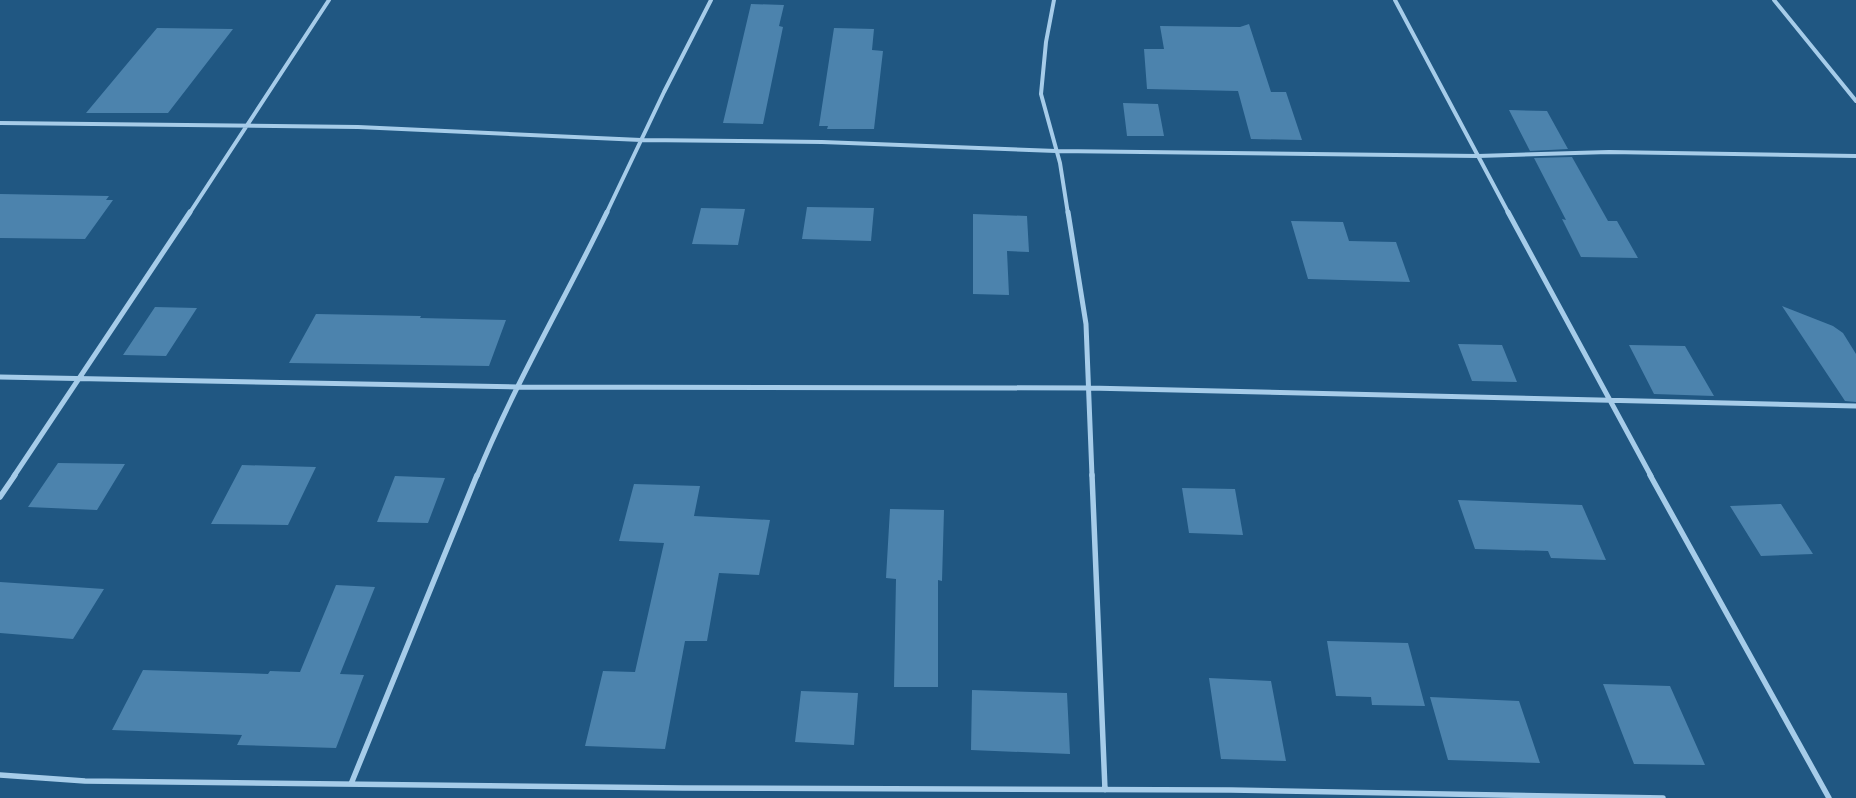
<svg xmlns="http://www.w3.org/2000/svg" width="1856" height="798" viewBox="0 0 1856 798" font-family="'Sofia Sans Condensed',sans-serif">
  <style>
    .building { fill: #4c83ad }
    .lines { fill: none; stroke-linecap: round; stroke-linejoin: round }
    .street-far2 { stroke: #a6cce9; stroke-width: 4 }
    .street-far1 { stroke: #a6cce9; stroke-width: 5 }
    .street { stroke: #a6cce9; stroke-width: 5.5 }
  </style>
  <rect width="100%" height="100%" fill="#205782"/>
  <path class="building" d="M751,4L784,5L779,26L783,27L763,124L723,123Z
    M1249,24L1271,92H1286L1302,140L1251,139L1238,91L1147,89L1144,49H1164L1160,26L1240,27Z
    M157,28L233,29L168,113H86Z
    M834,28L874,29L872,50L883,51L874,129H827L828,126H819Z
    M1123,103L1158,104L1164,136H1127Z
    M1509,110L1547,111L1568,149L1530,151Z
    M1572,157L1608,221H1617L1638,258L1581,257L1562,219L1566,220L1534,158Z
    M0,194L109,196L106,200H113L85,239L0,238Z
    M807,207L874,208L871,241L802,239Z
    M701,208L745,209L738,245L692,244Z
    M973,214L1027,216L1029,252L1007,251L1009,295L973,294Z
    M1291,221L1343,222L1349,241L1396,242L1410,282L1308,279Z
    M1782,306L1833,326L1843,333L1856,354V402L1845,401Z
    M155,307L197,308L166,356L123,355Z
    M316,314L421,316L420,318L506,320L489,366L289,363Z
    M1458,344L1502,345L1517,382L1472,381Z
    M1629,345L1685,346L1714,396L1654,394Z
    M58,463L125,464L97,510L28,507Z
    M242,465L316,467L288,525L211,524Z
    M395,476L445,478L428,523L377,522Z
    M634,484L700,486L694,516L770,520L759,575L719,573L707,641H685L665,749L585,746L603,671L635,672L664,543L619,541Z
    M1182,488L1235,489L1243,535L1189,533Z
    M1458,500L1582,505L1606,560L1551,558L1548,551L1475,549Z
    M1781,504L1813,554L1761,556L1730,506Z
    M890,509L944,510L942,581L938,580V687H894L896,579L886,578Z
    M0,582L104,589L73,639L0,633Z
    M336,585L375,587L340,674L364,675L336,748L237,745L242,735L112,730L143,670L268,674L270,671L300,672Z
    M1327,641L1408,643L1425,706L1372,705L1371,697L1336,696Z
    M1209,678L1271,681L1286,761L1221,759Z
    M1603,684L1670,686L1705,765L1634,764Z
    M972,690L1067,693L1070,754L971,750Z
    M801,691L858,693L854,745L795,742Z
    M1430,697L1519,701L1540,763L1448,760Z"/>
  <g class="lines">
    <path class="street-far2" d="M1054,0L1046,42L1041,94L1060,163L1068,214
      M1395,0L1509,214
      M1774,0L1856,101
      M0,123L358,127L641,140L822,142L1056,151L1478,156L1609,152L1856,156
      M189,214L329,0
      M606,214L664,92L711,0"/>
    <path class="street-far1" d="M1068,212L1086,324L1092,476
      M1508,212L1651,476
      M0,377L518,387L1089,388L1856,406
      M14,476L190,212
      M477,476C514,385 564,301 607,212"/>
    <path class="street" d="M1092,475L1105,790
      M1650,475L1829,798
      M0,497L15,475
      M0,775L85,781L683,788L1231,790L1663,798
      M351,784L477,475"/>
  </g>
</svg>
